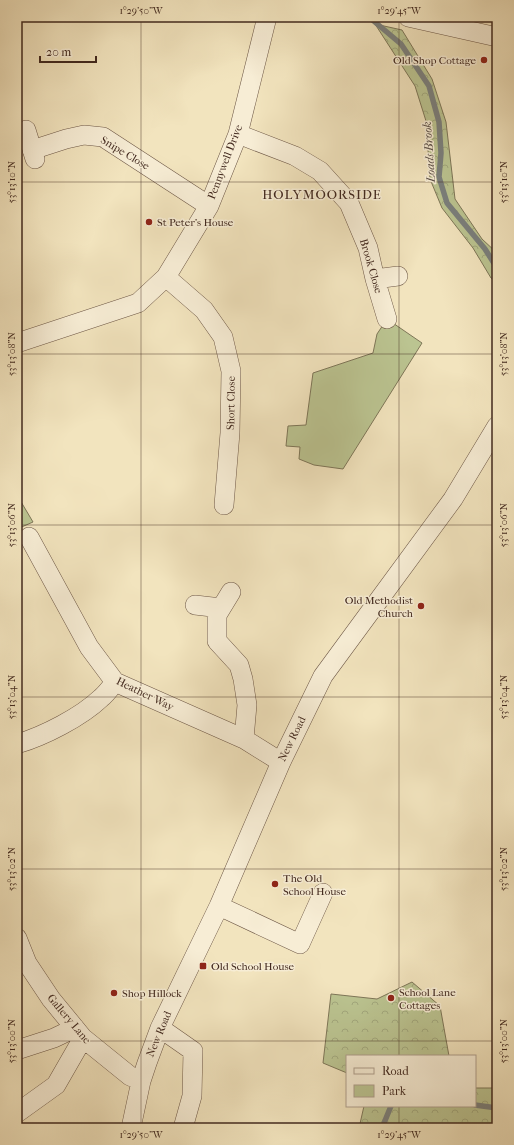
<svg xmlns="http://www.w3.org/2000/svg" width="514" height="1145" viewBox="0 0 514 1145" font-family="'IM FELL French Canon',serif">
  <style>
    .green { fill: #bbc491; stroke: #7e7658 }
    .forest { fill: url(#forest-crowns); stroke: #7e7658 }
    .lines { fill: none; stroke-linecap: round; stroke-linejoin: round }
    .stream { stroke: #7b807d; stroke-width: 5.5 }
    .minor-casing { stroke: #6d5746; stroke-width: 20 }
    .minor { stroke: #f7edd5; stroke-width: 19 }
    .ticks { fill: none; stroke: #41281e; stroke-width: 1; stroke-opacity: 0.45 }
    .poi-dot { fill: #8f2418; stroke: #f7edd5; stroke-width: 1.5 }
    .labels { text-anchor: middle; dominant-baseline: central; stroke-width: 3; stroke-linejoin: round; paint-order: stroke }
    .poi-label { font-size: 11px; fill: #41281e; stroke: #f7edd5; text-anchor: start }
    .street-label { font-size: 11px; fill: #41281e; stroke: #f7edd5 }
    .water-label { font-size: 12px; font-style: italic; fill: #594d46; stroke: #f7edd5 }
    .quarter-label { font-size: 13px; letter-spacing: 1px; fill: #41281e; stroke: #f7edd5 }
    .neatline { fill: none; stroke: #41281e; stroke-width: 1.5 }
    .ticks-label { font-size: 10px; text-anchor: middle; fill: #41281e }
  </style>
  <defs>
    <pattern id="forest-crowns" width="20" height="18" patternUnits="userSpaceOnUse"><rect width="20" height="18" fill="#bbc491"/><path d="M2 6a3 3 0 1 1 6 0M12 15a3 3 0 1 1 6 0" fill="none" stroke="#a2a87d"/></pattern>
  </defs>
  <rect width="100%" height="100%" fill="#f2e4be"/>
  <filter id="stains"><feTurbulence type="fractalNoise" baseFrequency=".005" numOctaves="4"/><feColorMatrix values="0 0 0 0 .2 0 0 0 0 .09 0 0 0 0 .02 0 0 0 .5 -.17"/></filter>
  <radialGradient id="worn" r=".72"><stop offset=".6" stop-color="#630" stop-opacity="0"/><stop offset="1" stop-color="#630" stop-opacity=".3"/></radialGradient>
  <path class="green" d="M387,319L422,343L343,469L314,465L299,459L300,447L286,446L288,426L306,425L313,373L373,353L377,334Z
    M17,495L33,522L17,529Z"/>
  <path class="forest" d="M375,24L402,30L432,79L446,122L455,199L482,239L497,253V282L491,278L473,248L442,208L430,179L426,121L415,86Z
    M412,982L440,1006L449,1056H347V1073L323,1063L331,994L377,999Z
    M475,1088H497V1128H359L364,1106H475Z"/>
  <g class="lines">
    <path class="stream" d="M369,17L401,44L429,86L439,122L441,153L439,177L447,203L485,249L497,268
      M475,1105L497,1108
      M382,1128L391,1106"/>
    <defs>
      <path id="minor" d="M408,17L497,37
        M26,130L35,159
        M238,134L295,156L320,171L349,203L368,248L375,279L387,319
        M32,150L66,139L84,135L103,137L209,206
        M166,277L204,310L223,337L231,371L230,433L224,505
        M375,279L398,276
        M17,343L138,303L166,277L209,206L238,134L267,17
        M29,537L89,647L115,682L244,739L281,762
        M231,592L217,615V641L239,665L243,679L247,705L244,739
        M195,605L221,608
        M17,744C44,736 81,717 101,698C107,693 111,687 115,682
        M219,906L300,944L323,893
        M17,938L27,963L51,999L83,1038L130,1076L141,1081
        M160,1028L193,1051L192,1096L183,1128
        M17,1050L54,1038L75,1028
        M17,1113L56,1085L83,1038
        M131,1128L141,1081L147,1063L160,1028L219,906L281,762L323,676L453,499L497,426"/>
    </defs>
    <use href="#minor" class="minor-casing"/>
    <use href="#minor" class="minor"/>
  </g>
  <path class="ticks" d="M141,17V1128M399,17V1056M17,182H497M17,354H497M17,525H497M17,697H497M17,869H497M17,1041H497M399,1106V1128"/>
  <g class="poi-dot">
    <circle cx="484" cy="60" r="4"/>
    <circle cx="149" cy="222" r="4"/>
    <circle cx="421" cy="606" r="4"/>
    <circle cx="275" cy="884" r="4"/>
    <rect x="199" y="962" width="8" height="8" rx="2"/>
    <circle cx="114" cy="993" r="4"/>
    <circle cx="391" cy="998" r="4"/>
  </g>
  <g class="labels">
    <g class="poi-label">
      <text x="476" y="60" text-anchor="end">Old Shop Cottage</text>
      <text x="157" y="222">St Peter's House</text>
      <text x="413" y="600" text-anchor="end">Old Methodist<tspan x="413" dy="13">Church</tspan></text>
      <text x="283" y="878">The Old<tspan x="283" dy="13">School House</tspan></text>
      <text x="211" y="966">Old School House</text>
      <text x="399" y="992">School Lane<tspan x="399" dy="13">Cottages</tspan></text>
      <text x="122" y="993">Shop Hillock</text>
    </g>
    <g class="street-label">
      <text transform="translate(125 153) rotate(31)">Snipe Close</text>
      <text transform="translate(225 162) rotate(-69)">Pennywell Drive</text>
      <text transform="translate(371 266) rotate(74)">Brook Close</text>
      <text transform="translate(231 403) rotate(-89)">Short Close</text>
      <text transform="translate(145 694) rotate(26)">Heather Way</text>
      <text transform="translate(292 739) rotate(-64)">New Road</text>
      <text transform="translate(69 1019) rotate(50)">Gallery Lane</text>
      <text transform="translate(159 1034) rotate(-67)">New Road</text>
    </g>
    <g class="water-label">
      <text transform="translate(429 152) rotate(-94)">Loads Brook</text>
    </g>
    <g class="quarter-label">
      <text x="322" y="194">HOLYMOORSIDE</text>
    </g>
  </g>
  <rect width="514" height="1145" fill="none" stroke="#f2e4be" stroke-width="44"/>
  <rect x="346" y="1055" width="130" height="52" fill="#f7edd5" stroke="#ae9e8c"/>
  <rect x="354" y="1068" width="20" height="6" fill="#f7edd5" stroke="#ae9e8c"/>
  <text x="382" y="1075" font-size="12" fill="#41281e">Road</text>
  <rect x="354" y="1085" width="20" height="12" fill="#bbc491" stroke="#ae9e8c"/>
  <text x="382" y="1095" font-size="12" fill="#41281e">Park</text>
  <path d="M40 56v6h56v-6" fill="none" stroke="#41281e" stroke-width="2"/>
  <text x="46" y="56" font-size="12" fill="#41281e" stroke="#f7edd5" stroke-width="3" paint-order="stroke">20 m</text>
  <rect x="22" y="22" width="470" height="1101" class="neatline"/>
  <g class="ticks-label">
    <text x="141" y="14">1°29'50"W</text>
    <text x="399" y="14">1°29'45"W</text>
    <text transform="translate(11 182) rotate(-90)" y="4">53°13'10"N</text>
    <text transform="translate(503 182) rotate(-90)" y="4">53°13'10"N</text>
    <text transform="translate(11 354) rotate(-90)" y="4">53°13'08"N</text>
    <text transform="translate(503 354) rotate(-90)" y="4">53°13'08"N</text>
    <text transform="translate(11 525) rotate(-90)" y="4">53°13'06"N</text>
    <text transform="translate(503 525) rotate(-90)" y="4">53°13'06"N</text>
    <text transform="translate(11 697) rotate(-90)" y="4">53°13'04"N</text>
    <text transform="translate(503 697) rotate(-90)" y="4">53°13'04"N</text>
    <text transform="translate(11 869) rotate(-90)" y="4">53°13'02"N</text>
    <text transform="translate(503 869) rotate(-90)" y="4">53°13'02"N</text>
    <text transform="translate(11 1041) rotate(-90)" y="4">53°13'00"N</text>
    <text transform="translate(503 1041) rotate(-90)" y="4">53°13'00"N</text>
    <text x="141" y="1138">1°29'50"W</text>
    <text x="399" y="1138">1°29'45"W</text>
  </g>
  <rect width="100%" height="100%" filter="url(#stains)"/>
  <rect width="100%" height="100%" fill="url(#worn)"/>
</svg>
